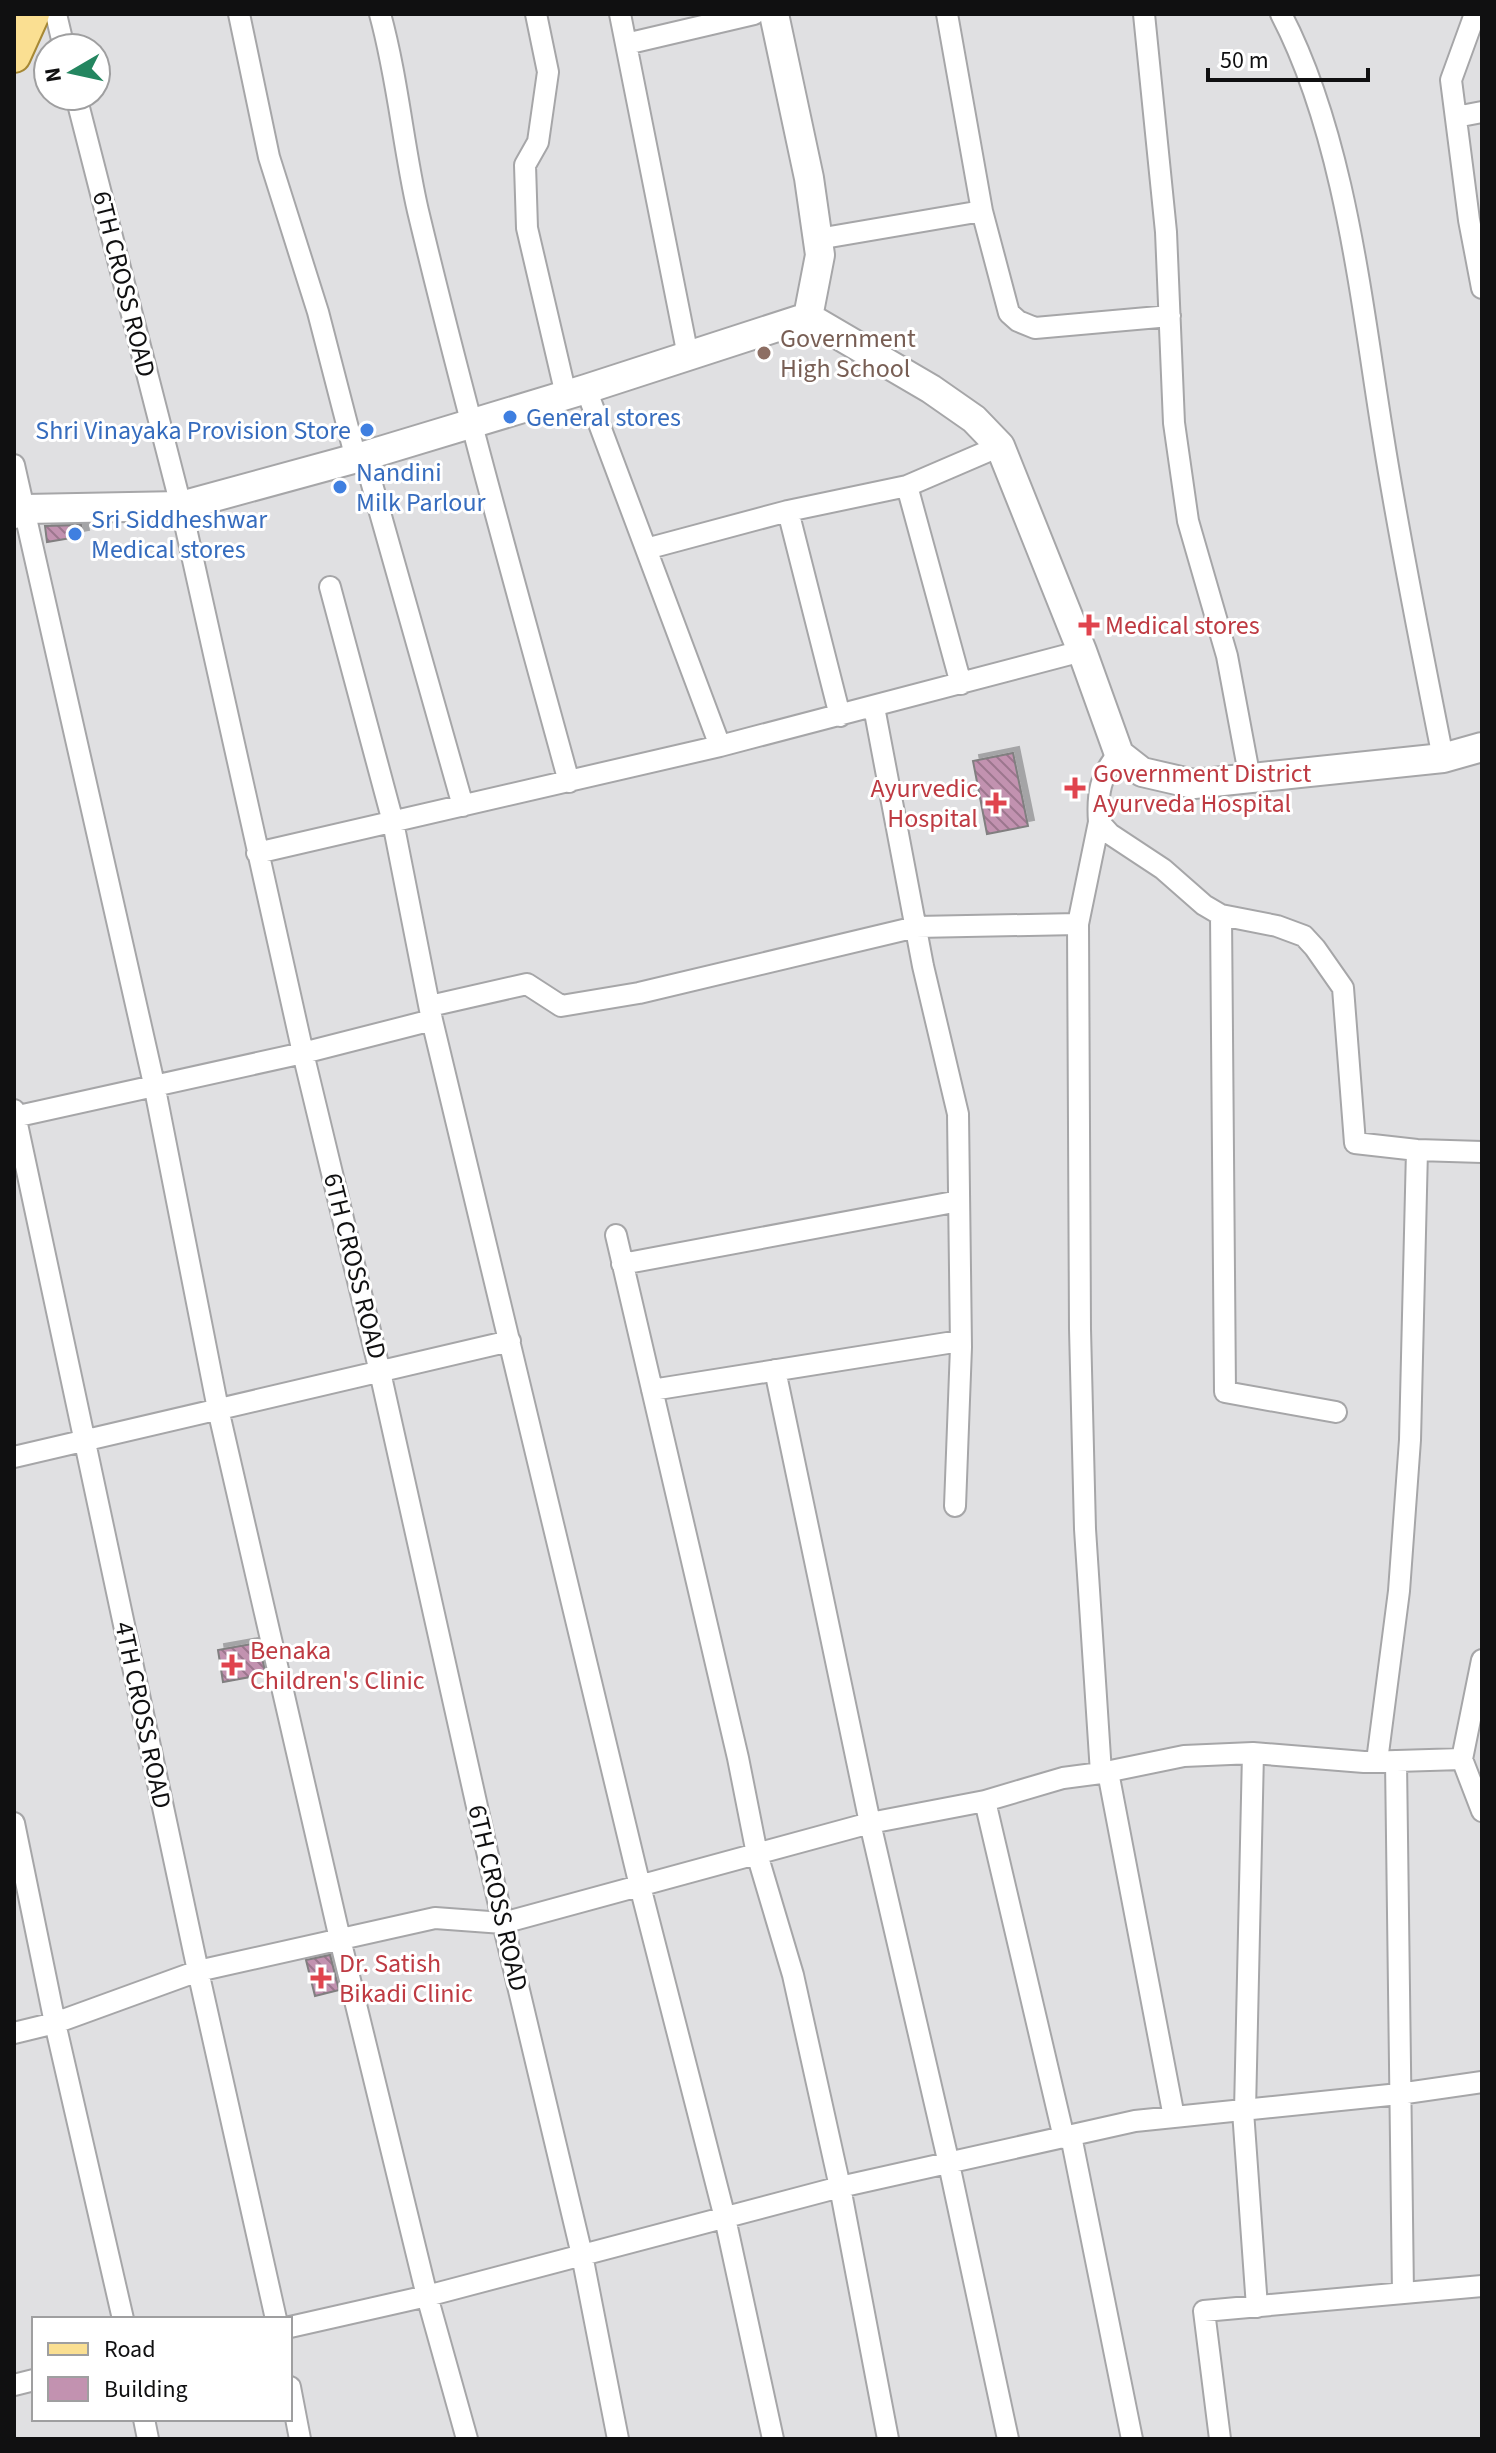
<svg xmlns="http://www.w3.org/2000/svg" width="1496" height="2453" viewBox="0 0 1496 2453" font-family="'Source Sans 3',sans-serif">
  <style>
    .building { fill: url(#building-back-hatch); stroke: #817f80; stroke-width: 2; filter: url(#shadow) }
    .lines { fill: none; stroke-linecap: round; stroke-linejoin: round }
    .street-casing { stroke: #a6a6a8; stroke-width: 24 }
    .secondary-casing { stroke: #a6a6a8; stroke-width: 32 }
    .primary-casing { stroke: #a68835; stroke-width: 36 }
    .street { stroke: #fff; stroke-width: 20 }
    .secondary { stroke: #fff; stroke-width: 28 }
    .primary { stroke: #fadf92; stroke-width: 32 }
    .education-dot { fill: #8d6e63; stroke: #fff; stroke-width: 3 }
    .shop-dot { fill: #3f7fe0; stroke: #fff; stroke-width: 3 }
    .health-dot { fill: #e0444e; stroke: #fff; stroke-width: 3 }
    .labels { text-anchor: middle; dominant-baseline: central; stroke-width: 6; stroke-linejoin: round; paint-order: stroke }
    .street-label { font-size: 26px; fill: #101011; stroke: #fff }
    .education-label { font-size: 26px; fill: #785e54; stroke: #fff; text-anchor: start }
    .shop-label { font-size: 26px; fill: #366cbe; stroke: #fff; text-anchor: start }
    .health-label { font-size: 26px; fill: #be3a42; stroke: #fff; text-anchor: start }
  </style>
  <defs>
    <pattern id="building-back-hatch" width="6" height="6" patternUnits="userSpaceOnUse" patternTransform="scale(2)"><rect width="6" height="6" fill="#c292b0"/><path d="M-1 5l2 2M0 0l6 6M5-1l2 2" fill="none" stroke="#9c768e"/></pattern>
    <filter id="shadow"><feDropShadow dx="6" dy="-6" stdDeviation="0" flood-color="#0004"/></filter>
  </defs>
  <rect width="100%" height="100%" fill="#e0e0e2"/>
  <path class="building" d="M81,525L83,536L47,542L45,526Z
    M1013,753L1028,826L987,834L973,761Z
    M258,1643L266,1674L223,1682L218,1650Z
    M330,1955L339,1990L315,1996L306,1960Z"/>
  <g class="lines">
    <defs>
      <path id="street" d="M56,14L64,48
        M239,14L269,157L318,312L356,459
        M380,14C398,79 403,146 418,211C464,403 517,592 569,782
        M536,14L548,72L538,142L525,165L527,228L566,395
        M620,14L688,356
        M947,14L982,211L1009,313L1018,321L1035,328L1170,316
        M1144,14L1166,232L1174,423L1188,521L1227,656L1250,779
        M1281,14C1345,137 1361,300 1383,436C1400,544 1422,651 1443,758
        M1475,14L1451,80L1469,220L1482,288
        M626,44L754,14
        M76,96L181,506L303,1053L380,1372L503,1923L582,2255L618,2439
        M1456,117L1482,112
        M818,239L982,211
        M586,389L720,746
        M364,456L463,806
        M14,465L154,1084L218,1409L340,1939L427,2296L467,2439
        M907,486L961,684
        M788,511L840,716
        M646,549L788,511L907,486L1000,446
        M874,707L923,966L958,1114L961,1347L955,1506
        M1119,754C1100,773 1097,796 1099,822L1110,834L1163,869L1204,905L1221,915L1277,926L1304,936L1315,948L1343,988L1355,1143L1417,1150L1482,1152
        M1099,822L1078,924L1080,1329L1085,1529L1101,1773
        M257,853L720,746L1082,651
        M1221,915L1225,1392L1336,1412
        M430,1006L527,984L561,1006L639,993L916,927L1078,924
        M432,1020L640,1886L725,2218L773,2439
        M14,1110L198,1971L276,2319
        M14,1117L303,1053L432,1020L393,822L330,587
        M616,1235L738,1758L757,1854L793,1975L840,2187L888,2439
        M622,1264L959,1201
        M775,1370L870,1823L949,2164L1008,2439
        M652,1390L960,1341
        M14,1457L510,1341
        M1462,1759L1482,1811
        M1377,1761L1399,1591L1410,1440L1417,1150
        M1396,1761L1403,2293
        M1108,1772L1174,2117
        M985,1801L1064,2138
        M14,1823L55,2023L123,2319
        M14,2033L55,2023L198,1971L435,1918L503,1923L870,1823L985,1801L1063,1778L1101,1773L1184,1756L1253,1753L1364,1762L1462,1759L1482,1660
        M1243,2111L1257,2307
        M1245,2111L1253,1753
        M1071,2136L1132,2439
        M290,2327L427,2296L840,2187L1135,2121L1399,2094L1482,2082
        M14,2385L34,2380
        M290,2387L300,2439
        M144,2419L148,2439
        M1220,2439L1204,2311L1482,2286"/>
      <path id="secondary" d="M774,14L809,178L820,255L808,317
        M14,514L25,509L181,506L364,456L586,389L808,317L931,389L974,419L1000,446L1082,651L1119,754L1142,772L1194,784L1443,758L1482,747"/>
      <path id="primary" d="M14,56L33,14"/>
    </defs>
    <use href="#street" class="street-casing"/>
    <use href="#secondary" class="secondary-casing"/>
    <use href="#primary" class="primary-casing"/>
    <use href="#street" class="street"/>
    <use href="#secondary" class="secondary"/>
    <use href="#primary" class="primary"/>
  </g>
  <circle class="education-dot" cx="764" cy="353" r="8"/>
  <g class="shop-dot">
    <circle cx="510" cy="417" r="8"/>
    <circle cx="367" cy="430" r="8"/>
    <circle cx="340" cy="487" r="8"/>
    <circle cx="75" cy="534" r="8"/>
  </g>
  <g class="health-dot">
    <path d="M1085 613h8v8h8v8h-8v8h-8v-8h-8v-8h8z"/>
    <path d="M1071 776h8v8h8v8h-8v8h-8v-8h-8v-8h8z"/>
    <path d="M992 791h8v8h8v8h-8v8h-8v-8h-8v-8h8z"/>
    <path d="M228 1653h8v8h8v8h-8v8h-8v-8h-8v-8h8z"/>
    <path d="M317 1966h8v8h8v8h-8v8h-8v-8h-8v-8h8z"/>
  </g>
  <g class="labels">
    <g class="street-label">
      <text transform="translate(124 284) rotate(76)">6TH CROSS ROAD</text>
      <text transform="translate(355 1266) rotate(76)">6TH CROSS ROAD</text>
      <text transform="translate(143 1715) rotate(78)">4TH CROSS ROAD</text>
      <text transform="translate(498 1898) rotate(77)">6TH CROSS ROAD</text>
    </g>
    <g class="education-label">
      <text x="780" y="338">Government<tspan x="780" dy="30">High School</tspan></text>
    </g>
    <g class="shop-label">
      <text x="526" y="417">General stores</text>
      <text x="351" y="430" text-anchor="end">Shri Vinayaka Provision Store</text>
      <text x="356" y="472">Nandini<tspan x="356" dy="30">Milk Parlour</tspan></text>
      <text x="91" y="519">Sri Siddheshwar<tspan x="91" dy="30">Medical stores</tspan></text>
    </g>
    <g class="health-label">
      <text x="1105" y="625">Medical stores</text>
      <text x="1093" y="773">Government District<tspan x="1093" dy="30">Ayurveda Hospital</tspan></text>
      <text x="978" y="788" text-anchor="end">Ayurvedic<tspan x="978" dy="30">Hospital</tspan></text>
      <text x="250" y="1650">Benaka<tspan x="250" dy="30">Children's Clinic</tspan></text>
      <text x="339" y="1963">Dr. Satish<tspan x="339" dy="30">Bikadi Clinic</tspan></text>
    </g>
  </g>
  <rect width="1496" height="2453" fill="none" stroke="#101011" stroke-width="32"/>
  <rect x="32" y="2317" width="260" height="104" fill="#ffffff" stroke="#9f9fa0" stroke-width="2"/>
  <rect x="48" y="2343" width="40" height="12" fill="#fadf92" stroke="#9f9fa0" stroke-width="2"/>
  <text x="104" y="2357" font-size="24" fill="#101011">Road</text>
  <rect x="48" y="2377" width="40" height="24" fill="#c292b0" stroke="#9f9fa0" stroke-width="2"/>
  <text x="104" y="2397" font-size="24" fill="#101011">Building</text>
  <g transform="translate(72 72) rotate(261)"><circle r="38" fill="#ffffff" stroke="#9f9fa0" stroke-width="2"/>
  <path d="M0-6L14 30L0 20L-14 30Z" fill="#248660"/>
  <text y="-12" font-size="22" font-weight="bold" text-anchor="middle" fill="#101011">N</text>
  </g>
  <path d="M1208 68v12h160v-12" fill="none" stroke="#101011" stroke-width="4"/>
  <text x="1220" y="68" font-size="24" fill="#101011" stroke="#ffffff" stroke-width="6" paint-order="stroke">50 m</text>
</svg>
